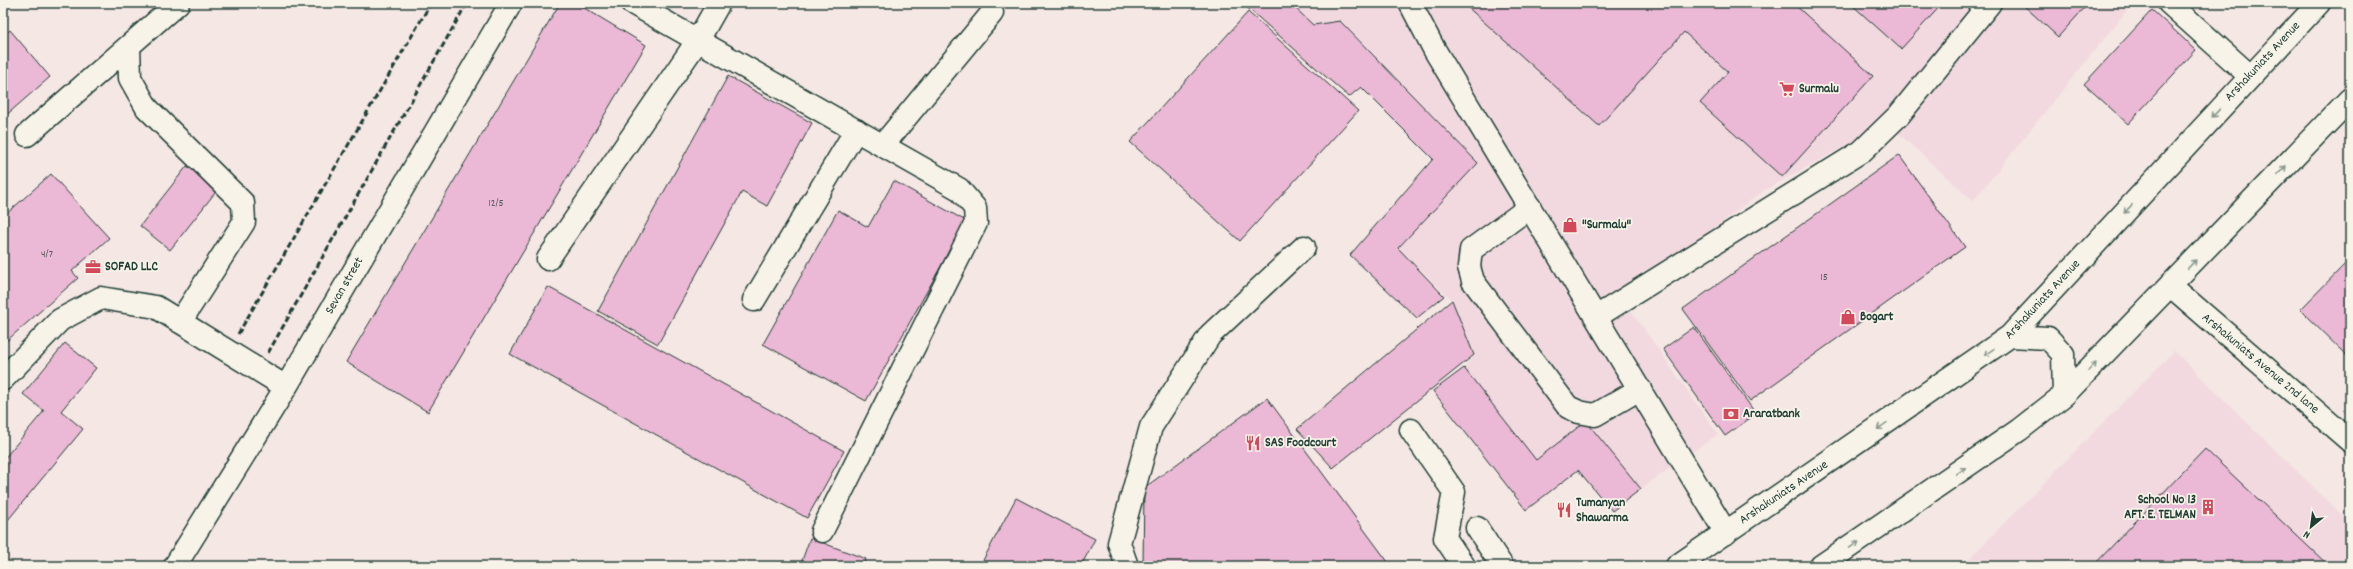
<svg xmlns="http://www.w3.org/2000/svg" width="2353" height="569" viewBox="0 0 2353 569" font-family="Dekko,sans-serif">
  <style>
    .built { fill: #f2d9e0 }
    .building { fill: #ebb8d5; stroke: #1f3d34 }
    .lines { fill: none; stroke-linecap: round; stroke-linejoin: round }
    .minor-casing { stroke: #1f3d34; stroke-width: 25 }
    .major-casing { stroke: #1f3d34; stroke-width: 25 }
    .minor { stroke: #f7f3e8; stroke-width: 22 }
    .major { stroke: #f7f3e8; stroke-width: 22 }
    .rail { stroke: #1f3d34; stroke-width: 3; stroke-dasharray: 6 3; stroke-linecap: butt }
    .oneway { stroke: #8b988e }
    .labels { text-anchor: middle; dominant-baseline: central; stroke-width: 3.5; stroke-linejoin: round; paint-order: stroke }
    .number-label { font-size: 11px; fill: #525c5c }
    .street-label { font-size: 13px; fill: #1f3d34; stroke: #f7f3e8 }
    .poi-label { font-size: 13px; font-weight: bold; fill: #1f3d34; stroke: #f7f3e8; text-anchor: start }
  </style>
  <rect width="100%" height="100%" fill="#f5e7e4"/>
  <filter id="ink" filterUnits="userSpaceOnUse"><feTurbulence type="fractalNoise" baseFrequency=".025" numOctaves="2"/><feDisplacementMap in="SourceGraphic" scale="8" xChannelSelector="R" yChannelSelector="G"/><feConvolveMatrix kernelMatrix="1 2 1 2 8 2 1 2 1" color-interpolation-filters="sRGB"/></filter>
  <g filter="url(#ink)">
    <path class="built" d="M1290,3H2133L1973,201L1887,123L1763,191L1622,298L1718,434L1641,489L1586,421L1536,460L1464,368L1474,355L1452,300L1398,248L1478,163L1341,21L1313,25Z
      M2174,351L2350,523V566H1962Z"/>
    <path class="building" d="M560,3H576L646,45L428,412L346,362Z
      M1242,3H1290L1313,25L1340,21L1478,163L1398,248L1444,296L1417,318L1350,255L1433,159L1361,87L1349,97Z
      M1463,3H1793L1873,76L1782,177L1700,103L1728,72L1684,32L1599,126Z
      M1850,3H1943L1901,49Z
      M2021,3H2089L2058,37Z
      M2152,10L2196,50L2128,124L2084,84Z
      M1248,12L1358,111L1240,241L1130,142Z
      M10,30L50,77L3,118V36Z
      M728,76L812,123L767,206L742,192L658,344L598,311Z
      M1899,155L1965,247L1750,401L1683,309Z
      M187,166L218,189L170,250L140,226Z
      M51,174L109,238L72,271L78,278L3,344V217Z
      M894,181L966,221L866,401L763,344L838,210L868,227Z
      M2350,259V357L2349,358L2300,310Z
      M548,287L844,451L807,518L510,354Z
      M1452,300L1474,355L1333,468L1297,429Z
      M1694,327L1756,414L1725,436L1663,349Z
      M65,343L96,368L61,411L83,429L3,526V460L44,411L23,394Z
      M1464,368L1536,460L1586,421L1641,489L1612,511L1578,470L1526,510L1433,391Z
      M1267,398L1391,566H1143L1144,488Z
      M2205,449L2329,566H2093Z
      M1016,498L1095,539L1081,566H980Z
      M810,538L866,559L863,566H800Z"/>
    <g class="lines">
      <defs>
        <path id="minor" d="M632,3L959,189L975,208L976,223L822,531
          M1410,3L1434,49L1726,533
          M2169,3L2250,76
          M129,46L130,78L147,108L243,203L244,222L180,322
          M27,135L178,3
          M883,145L992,13
          M1530,207L1471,250L1469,267L1473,281L1568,407L1579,412L1595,415L1640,389
          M548,259L698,40L719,3
          M2171,286L2350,441
          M754,300L856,130
          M1596,317L1862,151L1899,115L1990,3
          M3,379L60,320L101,298L156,307L286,387
          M1411,430L1454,492L1445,538L1464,566
          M1477,528L1502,566
          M175,566L286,387L511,3
          M1127,566L1119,543L1151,427L1210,335L1304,247"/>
        <path id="major" d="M2010,336L2048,338L2063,354L2064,395
          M1677,566L2010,336L2319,3
          M1821,566L2019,430L2064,395L2350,99"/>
      </defs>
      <use href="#minor" class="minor-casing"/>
      <use href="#major" class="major-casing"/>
      <use href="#minor" class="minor"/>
      <use href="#major" class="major"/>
      <path class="rail" d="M238,334L431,3
        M268,353L467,3"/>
    </g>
    <defs><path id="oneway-shaft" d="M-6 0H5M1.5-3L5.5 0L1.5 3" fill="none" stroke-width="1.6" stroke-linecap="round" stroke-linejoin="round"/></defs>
    <g class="oneway">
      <use href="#oneway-shaft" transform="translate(2216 113) rotate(133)"/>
      <use href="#oneway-shaft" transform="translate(2282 170) rotate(-46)"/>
      <use href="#oneway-shaft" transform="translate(2128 209) rotate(133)"/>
      <use href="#oneway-shaft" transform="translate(2192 264) rotate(-46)"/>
      <use href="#oneway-shaft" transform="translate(1989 352) rotate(145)"/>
      <use href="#oneway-shaft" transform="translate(2092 367) rotate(-45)"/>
      <use href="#oneway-shaft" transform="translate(1882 426) rotate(145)"/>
      <use href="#oneway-shaft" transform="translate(1961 471) rotate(-35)"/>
      <use href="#oneway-shaft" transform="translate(1854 545) rotate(-34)"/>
    </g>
  </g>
  <defs>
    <symbol id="supermarket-bare" viewBox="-9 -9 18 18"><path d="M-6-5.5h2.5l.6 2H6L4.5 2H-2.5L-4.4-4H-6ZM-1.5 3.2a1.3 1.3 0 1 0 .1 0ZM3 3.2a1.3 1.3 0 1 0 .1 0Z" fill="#d1495b" stroke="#f7f3e8" stroke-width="2.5" paint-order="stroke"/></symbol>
    <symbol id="shop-bare" viewBox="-9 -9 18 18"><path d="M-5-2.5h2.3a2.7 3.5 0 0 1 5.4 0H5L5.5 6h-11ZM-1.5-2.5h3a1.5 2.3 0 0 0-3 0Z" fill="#d1495b" stroke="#f7f3e8" stroke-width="2.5" paint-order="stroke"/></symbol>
    <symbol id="office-bare" viewBox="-9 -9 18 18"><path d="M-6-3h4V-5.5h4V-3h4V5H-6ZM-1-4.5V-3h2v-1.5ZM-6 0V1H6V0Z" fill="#d1495b" stroke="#f7f3e8" stroke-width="2.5" paint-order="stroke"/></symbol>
    <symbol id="bank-bare" viewBox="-9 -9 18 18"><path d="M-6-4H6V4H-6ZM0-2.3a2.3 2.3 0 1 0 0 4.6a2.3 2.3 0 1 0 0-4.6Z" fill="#d1495b" stroke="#f7f3e8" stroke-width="2.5" paint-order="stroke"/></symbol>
    <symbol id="restaurant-bare" viewBox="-9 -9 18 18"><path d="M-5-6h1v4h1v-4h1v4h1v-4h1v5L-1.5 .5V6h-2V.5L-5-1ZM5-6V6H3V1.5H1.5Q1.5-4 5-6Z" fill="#d1495b" stroke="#f7f3e8" stroke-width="2.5" paint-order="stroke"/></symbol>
    <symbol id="building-bare" viewBox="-9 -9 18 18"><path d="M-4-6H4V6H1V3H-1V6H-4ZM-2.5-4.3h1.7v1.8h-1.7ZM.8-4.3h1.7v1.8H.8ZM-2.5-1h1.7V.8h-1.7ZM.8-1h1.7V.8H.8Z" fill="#d1495b" stroke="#f7f3e8" stroke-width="2.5" paint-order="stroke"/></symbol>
  </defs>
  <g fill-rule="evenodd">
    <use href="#supermarket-bare" x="1776" y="78" width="22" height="22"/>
    <use href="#shop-bare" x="1559" y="214" width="22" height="22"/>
    <use href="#office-bare" x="82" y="256" width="22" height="22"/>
    <use href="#shop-bare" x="1837" y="306" width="22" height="22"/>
    <use href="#bank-bare" x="1720" y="403" width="22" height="22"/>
    <use href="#restaurant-bare" x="1242" y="432" width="22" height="22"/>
    <use href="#building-bare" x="2197" y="496" width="22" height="22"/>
    <use href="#restaurant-bare" x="1553" y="499" width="22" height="22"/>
  </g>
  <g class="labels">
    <g class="number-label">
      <text x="496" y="204">12/5</text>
      <text x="47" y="255">4/7</text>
      <text x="1824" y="278">15</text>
    </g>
    <g class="street-label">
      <text transform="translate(2263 62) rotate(-47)">Arshakuniats Avenue</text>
      <text transform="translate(345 286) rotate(-60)">Sevan street</text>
      <text transform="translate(2043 300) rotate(-47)">Arshakuniats Avenue</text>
      <text transform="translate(2260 364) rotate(40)">Arshakuniats Avenue 2nd lane</text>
      <text transform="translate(1784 493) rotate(-34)">Arshakuniats Avenue</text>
    </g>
    <g class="poi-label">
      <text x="1799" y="89">Surmalu</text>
      <text x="1582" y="225">"Surmalu"</text>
      <text x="105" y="267">SOFAD LLC</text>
      <text x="1860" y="317">Bogart</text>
      <text x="1743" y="414">Araratbank</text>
      <text x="1265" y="443">SAS Foodcourt</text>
      <text x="2196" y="500" text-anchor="end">School No 13<tspan x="2196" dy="15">AFT. E. TELMAN</tspan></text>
      <text x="1576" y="503">Tumanyan<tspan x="1576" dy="15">Shawarma</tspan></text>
    </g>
  </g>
  <rect width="2353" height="569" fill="none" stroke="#f7f3e8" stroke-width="16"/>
  <rect x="8" y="8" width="2337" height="553" fill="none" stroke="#1f3d34" stroke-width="1.5" filter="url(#ink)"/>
  <g transform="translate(2311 527) rotate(209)" stroke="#f7f3e8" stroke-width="3" paint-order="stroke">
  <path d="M0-3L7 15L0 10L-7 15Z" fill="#1f3d34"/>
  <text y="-6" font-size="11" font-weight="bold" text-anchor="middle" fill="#1f3d34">N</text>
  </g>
</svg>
